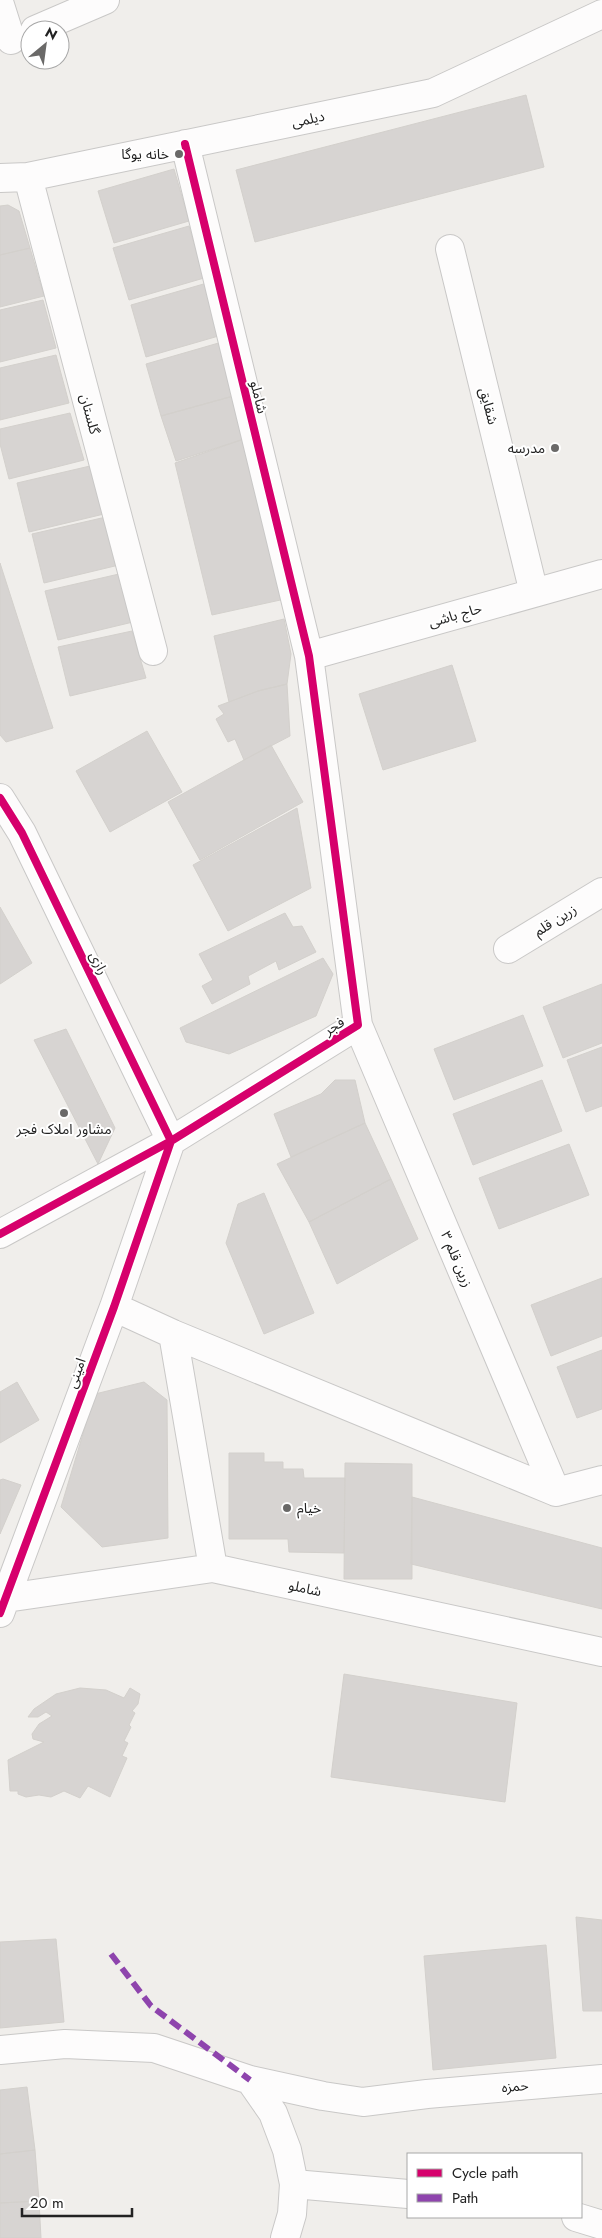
<svg xmlns="http://www.w3.org/2000/svg" width="602" height="2238" viewBox="0 0 602 2238" font-family="Jost,'Noto Sans Arabic',sans-serif">
  <style>
    .building { fill: #d7d4d2; stroke: #d3d0cc }
    .lines { fill: none; stroke-linecap: round; stroke-linejoin: round }
    .minor-casing { stroke: #c9c8c7; stroke-width: 30 }
    .minor { stroke: #fdfcfc; stroke-width: 28 }
    .quiet { stroke: #8e44ad; stroke-width: 6; stroke-dasharray: 12 6; stroke-linecap: butt }
    .cycleway-casing { stroke: #fff; stroke-width: 11 }
    .cycleway { stroke: #d6006c; stroke-width: 8 }
    .poi-dot { fill: #6a6968; stroke: #fff; stroke-width: 2 }
    .labels { text-anchor: middle; dominant-baseline: central; stroke-width: 4; stroke-linejoin: round; paint-order: stroke }
    .street-label { font-size: 14px; fill: #222; stroke: #fff }
    .poi-label { font-size: 14px; fill: #222; stroke: #fff; text-anchor: end }
  </style>
  <rect width="100%" height="100%" fill="#f0eeeb"/>
  <path class="building" d="M526,95L544,167L255,242L236,170Z
    M174,169L189,221L114,243L98,191Z
    M8,205L19,211L30,248L0,255V206Z
    M189,226L204,278L129,300L113,248Z
    M30,248L44,296L0,307V255Z
    M207,283L222,335L146,357L131,305Z
    M43,300L56,348L0,362V310Z
    M222,342L237,395L161,416L146,364Z
    M56,355L69,403L0,420V368Z
    M237,395L244,439L176,461L161,416Z
    M70,413L84,460L9,479L0,444V429Z
    M244,439L285,599L212,615L175,463Z
    M90,466L104,514L29,532L17,483Z
    M106,517L119,565L44,583L32,534Z
    M0,563L53,728L6,742L0,735Z
    M119,574L133,622L58,640L45,591Z
    M284,619L291,654L287,684L258,691L229,702L214,636Z
    M132,631L146,678L70,696L58,647Z
    M452,665L476,741L383,770L359,694Z
    M287,684L290,736L244,760L235,739L228,742L216,719L224,714L218,706L258,691Z
    M147,731L182,792L110,832L76,771Z
    M271,745L303,802L200,860L168,802Z
    M297,808L311,888L228,931L193,865Z
    M0,907L32,963L0,984Z
    M285,913L293,927L302,926L316,952L279,970L276,961L248,976L250,984L212,1004L202,986L213,980L199,954Z
    M323,958L333,974L316,1016L229,1054L186,1042L180,1028Z
    M602,984V1043L563,1058L543,1007Z
    M523,1015L543,1066L454,1100L434,1049Z
    M66,1029L115,1128L98,1164L34,1040Z
    M602,1047V1106L586,1112L567,1060Z
    M335,1080H355L365,1123L291,1157L274,1114L321,1094Z
    M542,1080L562,1131L473,1165L453,1114Z
    M365,1123L391,1179L309,1222L277,1164Z
    M569,1144L589,1195L499,1229L479,1178Z
    M391,1179L418,1239L337,1284L309,1222Z
    M264,1193L314,1313L264,1334L226,1243L238,1204Z
    M602,1278V1336L551,1356L531,1305Z
    M602,1350V1409L577,1418L557,1367Z
    M17,1382L39,1420L0,1443V1392Z
    M144,1382L167,1400L168,1538L102,1547L61,1507L95,1394Z
    M229,1453H264V1462H283V1469H303L304,1478H345L344,1553L289,1552L288,1539H229Z
    M345,1463L412,1464V1579H344Z
    M3,1479L21,1485L0,1534V1480Z
    M412,1497L602,1548V1609L411,1564Z
    M344,1674L517,1703L505,1802L331,1777Z
    M80,1688L106,1690L124,1698L130,1688L140,1694L138,1704L132,1711L135,1713L129,1725L131,1727L124,1741L128,1743L122,1756L127,1758L110,1797L88,1786L80,1798L64,1791L51,1797L39,1795L26,1797L18,1794V1791H10L8,1760L44,1742L33,1739L32,1734L39,1724L52,1716L46,1712L38,1717H28L34,1709L56,1694Z
    M576,1917L602,1920V2011H583Z
    M56,1939L64,2022L0,2028V1942Z
    M546,1945L556,2058L433,2070L424,1956Z
    M27,2087L35,2150L0,2154V2090Z
    M35,2150L39,2201L0,2203V2154Z
    M39,2201L41,2238H0V2203Z"/>
  <g class="lines">
    <defs>
      <path id="minor" d="M0,5L11,40
        M35,30L105,0
        M28,177L153,651
        M0,178L28,177L433,93L602,14
        M450,249L534,593
        M309,656L602,574
        M0,798L22,833L171,1141L114,1307L0,1613
        M508,949L602,892
        M358,1025L556,1492
        M0,1234L171,1141L358,1025L309,656L185,144
        M114,1307L173,1334L556,1492
        M173,1334L213,1568
        M556,1492L602,1480
        M6,1598L213,1568L602,1652
        M0,2050L65,2044L154,2048L250,2080L323,2096L363,2102L427,2094L602,2079
        M250,2080L273,2113L287,2150L294,2184L292,2214L285,2238
        M294,2184L408,2194
        M576,2217L602,2225"/>
    </defs>
    <use href="#minor" class="minor-casing"/>
    <use href="#minor" class="minor"/>
    <path class="quiet" d="M111,1954L151,2006L250,2080"/>
    <defs>
      <path id="cycleway" d="M0,798L22,833L171,1141L114,1307L0,1613
        M0,1234L171,1141L358,1025L309,656L185,144"/>
    </defs>
    <use href="#cycleway" class="cycleway-casing"/>
    <use href="#cycleway" class="cycleway"/>
  </g>
  <g class="poi-dot">
    <circle cx="179" cy="154" r="5"/>
    <circle cx="555" cy="448" r="5"/>
    <circle cx="64" cy="1113" r="5"/>
    <circle cx="287" cy="1508" r="5"/>
  </g>
  <g class="labels">
    <g class="street-label">
      <text transform="translate(308 119) rotate(-12)">دیلمی</text>
      <text transform="translate(259 397) rotate(76)">شاملو</text>
      <text transform="translate(489 406) rotate(76)">شقایق</text>
      <text transform="translate(90 414) rotate(75)">گلستان</text>
      <text transform="translate(455 615) rotate(-16)">حاج باشی</text>
      <text transform="translate(555 920) rotate(-32)">زرین قلم</text>
      <text transform="translate(99 963) rotate(64)">رازی</text>
      <text transform="translate(334 1026) rotate(-32)">فجر</text>
      <text transform="translate(457 1259) rotate(67)">زرین قلم ۳</text>
      <text transform="translate(76 1373) rotate(-70)">امینی</text>
      <text transform="translate(305 1588) rotate(12)">شاملو</text>
      <text transform="translate(515 2086) rotate(-5)">حمزه</text>
    </g>
    <g class="poi-label">
      <text x="169" y="154">خانه یوگا</text>
      <text x="545" y="448">مدرسه</text>
      <text x="64" y="1129" text-anchor="middle">مشاور املاک فجر</text>
      <text x="297" y="1508" text-anchor="start">خیام</text>
    </g>
  </g>
  <rect x="407" y="2153" width="175" height="65" fill="#ffffff" stroke="#a7a7a7"/>
  <rect x="417" y="2169" width="25" height="8" fill="#d6006c" stroke="#a7a7a7"/>
  <text x="452" y="2178" font-size="15" fill="#222222">Cycle path</text>
  <rect x="417" y="2194" width="25" height="8" fill="#8e44ad" stroke="#a7a7a7"/>
  <text x="452" y="2203" font-size="15" fill="#222222">Path</text>
  <g transform="translate(45 45) rotate(29)"><circle r="24" fill="#ffffff" stroke="#a7a7a7"/>
  <path d="M0-4L9 19L0 12L-9 19Z" fill="#6a6968"/>
  <text y="-8" font-size="14" font-weight="bold" text-anchor="middle" fill="#222222">N</text>
  </g>
  <path d="M22 2208v8h110v-8" fill="none" stroke="#222222" stroke-width="2.5"/>
  <text x="30" y="2208" font-size="15" fill="#222222" stroke="#ffffff" stroke-width="4" paint-order="stroke">20 m</text>
</svg>
